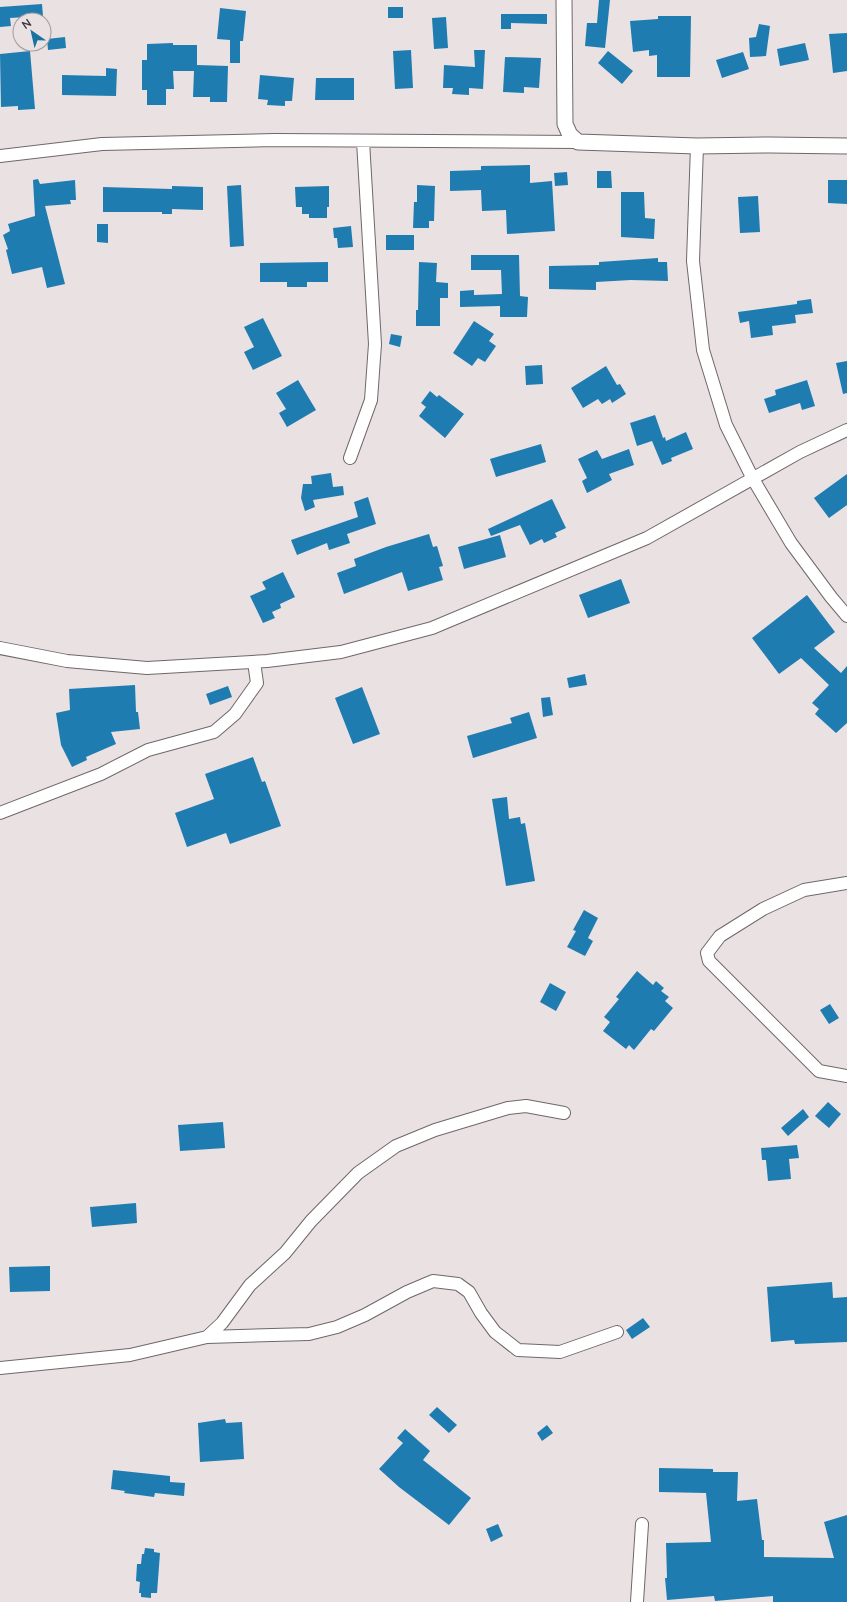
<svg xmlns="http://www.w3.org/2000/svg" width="847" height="1602" viewBox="0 0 847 1602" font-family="Lato,sans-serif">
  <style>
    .building { fill: #1f7cb0 }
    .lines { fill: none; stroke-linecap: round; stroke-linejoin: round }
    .minor-casing { stroke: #6f6769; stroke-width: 14 }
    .tertiary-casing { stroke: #6f6769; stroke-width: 17 }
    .minor { stroke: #fff; stroke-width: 12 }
    .tertiary { stroke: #fff; stroke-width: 15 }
  </style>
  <rect width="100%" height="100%" fill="#eae1e3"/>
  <path class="building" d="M599,0H610L605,48L585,46L587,23H597Z
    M42,4L43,16L10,18L11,26L0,27V7Z
    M388,7H403V18H388Z
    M220,8L246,11L243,41H240V63H230V40L217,39Z
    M501,14H547V24L511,23V29H501Z
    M658,16H691L690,77H657V55L649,56V50L633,52L630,21L658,19Z
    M446,17L448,48L434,49L432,18Z
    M759,24L770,26L766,56L750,57L749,38L756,37Z
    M847,33V71L833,73L829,34Z
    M65,37L66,48L48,50L47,39Z
    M173,43V45H197V65L228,66L227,102H210V97H193L194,71H173L174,89H166V105H147V90H142V60H147V44Z
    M805,43L809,60L780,66L777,49Z
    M411,50L413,88L395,89L393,51Z
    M474,50H485L483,89L469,88V95L452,94L453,88H443L444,65L475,67Z
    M30,51L35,109L18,110V106L1,107L0,54Z
    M608,51L633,71L622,84L598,63Z
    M743,52L749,69L722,78L716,60Z
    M505,57L541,58L539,88L524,87V93L503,92Z
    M106,68L117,69L116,96L62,95V75L106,76Z
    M260,75L294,78L292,101H285V106L267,105L268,100L258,99Z
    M316,78H354V100H315Z
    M530,165V183L552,181L555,231L507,234L506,210L482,211L481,190L450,191V171L481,170V166Z
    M597,171H611L612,188H597Z
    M567,172L568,185L555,186L554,173Z
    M38,179L40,184L75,180L76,200H70L71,204L45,206L65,284L47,288L42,267L12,274L6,250L8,249L3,235L10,231L8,224L35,216L33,180Z
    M828,180H847V204L828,203Z
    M241,185L244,246L230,247L227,186Z
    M417,185L435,186L434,221H429V228H413L414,202H417Z
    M172,186L203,187V210L172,209V214H162V212H103V187L172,189Z
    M329,186V207H327V218H309V214H302V207H296L295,187Z
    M621,192H644L645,218L655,219L654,239L621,237Z
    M758,196L760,232L740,233L738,197Z
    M97,224H108V243L97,242Z
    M351,226L353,247L338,248L337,238H334L333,228Z
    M386,235H414V250H386Z
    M471,255H519L520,296L528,297L527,317H500V306L460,307V291L474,290V295L502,294L501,270H471Z
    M658,258V262H667L668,281L631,280L596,282V290L549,289V266L599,265V262Z
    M328,262V282H307V287H287V282H260V263Z
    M419,262L437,263L436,282L448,283V298H440V326H416V310H418Z
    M811,299L813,313L795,315L796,323L772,326L773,335L751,338L749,321L740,323L738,312L797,304V301Z
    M263,318L282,356L253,370L244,352L254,347L244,327Z
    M474,321L494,334L489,341L496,346L485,362L478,358L472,366L453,353Z
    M391,334L402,336L400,347L389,344Z
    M847,361V393L843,394L836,363Z
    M542,365L543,384L526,385L525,366Z
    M606,366L617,385L620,384L626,394L612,403L610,399L602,404L598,399L583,408L571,388Z
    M298,380L316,410L287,427L279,413L286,409L276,393Z
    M807,380L815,406L802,410L800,403L769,413L764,399L776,395L775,390Z
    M430,391L437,397L439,395L464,414L445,438L419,416L426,407L421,403Z
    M655,415L663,438L665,437L666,441L686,432L693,449L671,458L672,461L662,465L652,441L637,446L630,423Z
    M541,444L546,462L496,477L490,459Z
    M629,449L634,465L609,474L612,480L587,493L582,481L587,478L578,459L597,450L602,459Z
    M331,473L333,487L343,486L344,495L313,500L315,507L305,511L301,498L303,484H312L311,476Z
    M847,474V505L829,518L814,498Z
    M368,497L376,524L347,534L350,543L329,550L327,543L297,555L291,540L358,517L354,502Z
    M552,499L566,528L555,533L557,537L544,543L542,539L530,545L520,525L491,536L488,529Z
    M429,534L433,547L437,546L443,566L439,567L443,580L408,591L402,572L344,594L337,573L356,566L354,559L386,547Z
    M500,535L506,557L464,569L458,547Z
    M283,572L295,597L280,604L281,608L272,612L275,618L263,623L250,596L266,589L262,582Z
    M621,579L630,603L588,618L579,595Z
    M807,595L835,632L814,648L841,673L847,666V723L836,733L815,714L819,709L812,703L829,685L801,658L779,674L752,638Z
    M585,674L587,685L569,688L567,678Z
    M135,685L136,712H138L140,729L111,732L116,744L86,757L87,760L72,767L61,745L56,713L70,710L69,689Z
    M228,686L232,697L210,705L206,694Z
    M362,687L380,734L353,744L335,698Z
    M550,697L553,715L543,717L541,698Z
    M529,712L537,738L473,758L467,736L512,723L510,718Z
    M253,757L262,782L265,781L281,826L230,844L226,833L187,847L175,813L214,799L205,774Z
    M507,797L509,819L520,817L521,824L525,823L535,881L506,886L492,799Z
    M584,910L598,918L588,938L593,941L585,956L567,947L576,931L573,930Z
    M637,971L653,985L656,981L664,988L661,991L669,997L665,1001L673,1008L654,1031L651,1029L634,1050L629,1045L626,1049L603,1031L610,1022L604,1017L619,999L616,997Z
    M550,983L566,992L556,1011L540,1002Z
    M830,1004L839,1018L829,1024L820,1010Z
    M828,1102L841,1114L829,1128L815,1116Z
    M803,1109L809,1117L788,1136L781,1128Z
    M223,1122L225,1148L180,1151L178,1125Z
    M797,1145L799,1158L789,1159L791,1179L768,1181L766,1160H762L761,1148Z
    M136,1203L137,1223L92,1227L90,1207Z
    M50,1266V1291L10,1292L9,1267Z
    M832,1282L833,1298L847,1297V1342L795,1344L794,1340L771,1342L767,1287Z
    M643,1318L650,1327L632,1339L626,1330Z
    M437,1407L457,1425L449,1433L429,1415Z
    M225,1419L226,1423L242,1422L244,1459L200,1462L198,1423Z
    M547,1425L553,1433L542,1441L537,1433Z
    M405,1429L430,1451L423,1460L471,1498L449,1525L399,1487L379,1469L403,1443L397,1438Z
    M659,1468L713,1469V1472H738L737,1501L757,1499L762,1540H764V1557L834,1558L824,1522L847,1515V1602H773V1596L715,1601L714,1596L667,1600L665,1578H667L666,1543L711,1542L706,1493L659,1492Z
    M113,1470L170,1476V1482L185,1483L184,1496L155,1493L154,1497L124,1493L125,1491L111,1489Z
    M498,1524L503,1536L491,1542L486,1529Z
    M145,1548L154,1549V1552L160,1553L157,1593H151V1598L141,1597V1593H139L140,1582L136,1581L137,1564H141L142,1554H144Z"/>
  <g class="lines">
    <defs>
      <path id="minor" d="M697,146L693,261L703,350L726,425L753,479L791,543L831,597L847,616
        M0,156L102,144L275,140L578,142
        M350,458L371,400L375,344L363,141
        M0,648L67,661L147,668L267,661L341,652L432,628L647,538L800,452L847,430
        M0,813L101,774L148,750L214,732L235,714L257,683L254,662
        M847,883L804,890L763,909L720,936L707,953L709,961L819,1071L847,1076
        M207,1337L222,1323L250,1285L285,1253L311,1221L358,1173L396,1146L435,1130L508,1108L526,1106L564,1113
        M0,1368L130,1355L207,1337L309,1334L337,1327L365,1315L407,1292L433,1281L458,1284L469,1292L481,1313L495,1332L518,1350L560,1352L617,1332
        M637,1602L642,1524"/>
      <path id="tertiary" d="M564,0L565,124L570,135L578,142L697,146L770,145L847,146"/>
    </defs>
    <use href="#minor" class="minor-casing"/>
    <use href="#tertiary" class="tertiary-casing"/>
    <use href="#minor" class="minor"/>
    <use href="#tertiary" class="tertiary"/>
  </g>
  <g transform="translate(32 32) rotate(326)"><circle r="19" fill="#eae1e3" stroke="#a39c9e"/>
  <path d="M0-3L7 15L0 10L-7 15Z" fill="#1a72a1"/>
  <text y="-6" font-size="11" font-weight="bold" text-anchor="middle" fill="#383536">N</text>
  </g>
</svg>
